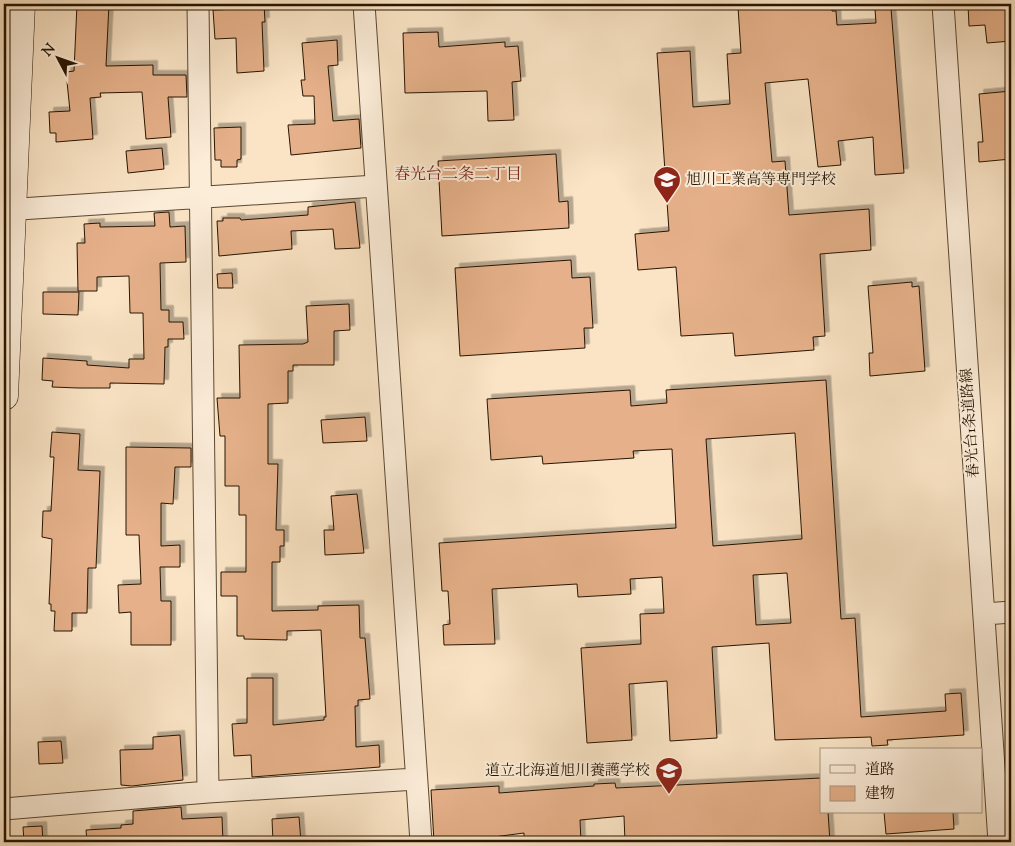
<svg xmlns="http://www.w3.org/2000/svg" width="1015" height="846" viewBox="0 0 1015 846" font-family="'Sorts Mill Goudy','Noto Serif JP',serif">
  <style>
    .building { fill: #e6b18a; stroke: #261400; fill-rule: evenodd; filter: url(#shadow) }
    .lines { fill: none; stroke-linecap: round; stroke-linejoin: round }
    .street-casing { stroke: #5b4831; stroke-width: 23 }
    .secondary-casing { stroke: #261400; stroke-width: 29 }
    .street { stroke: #fcedd9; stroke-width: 21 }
    .secondary { stroke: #fcedd9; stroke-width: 28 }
    .labels { text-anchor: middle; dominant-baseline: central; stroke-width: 4; stroke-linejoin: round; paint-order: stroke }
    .poi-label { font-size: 15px; fill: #261400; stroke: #fcedd9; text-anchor: start }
    .street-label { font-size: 15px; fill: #261400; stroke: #fcedd9 }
    .neighbourhood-label { font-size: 16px; fill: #7a1f14; stroke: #fcedd9 }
  </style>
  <defs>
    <filter id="shadow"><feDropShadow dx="4.5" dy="-4.5" stdDeviation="0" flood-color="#0004"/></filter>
  </defs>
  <rect width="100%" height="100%" fill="#fae4c5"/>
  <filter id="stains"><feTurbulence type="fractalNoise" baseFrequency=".004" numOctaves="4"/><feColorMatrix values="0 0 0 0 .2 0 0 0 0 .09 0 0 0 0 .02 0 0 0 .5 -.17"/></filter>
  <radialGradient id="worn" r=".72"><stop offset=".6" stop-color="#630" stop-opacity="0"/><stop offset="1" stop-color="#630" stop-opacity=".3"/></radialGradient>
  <path class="building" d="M77,4H109L106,66L153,65V75H186L187,97H168L171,137L146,139L142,92L100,93L101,97L90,98L93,139L56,142V133H50L49,112L70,111L66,72L74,71Z
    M240,4H264L265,22H262L264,71L237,73L236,38L215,39L213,10L240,9Z
    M787,4H831L832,11H836L837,25L876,23L875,9L891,8L904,173L875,175L873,137L838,141L841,165L818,167L808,79L765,83L772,162L785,161L789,215L869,209L871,250L820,254L825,336L813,337L814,350L735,356L733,333L681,336L676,267L638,270L635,234L669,231L657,53L690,51L693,107L730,104L727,54L741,53L738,7Z
    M982,4H1011V41L987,43L985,25L969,26L968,5Z
    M438,32L439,47L505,42V47L518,46L521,81L512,82L514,120L488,121L487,91L405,93L403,33Z
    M337,40L338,65L328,66L333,121L359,119L361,148L291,155L288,125L315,124L314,96H303L301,80H305L302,43Z
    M1011,91V159L979,162L978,142H983L979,94Z
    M241,127V159L237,160V167H221V160H215L214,128Z
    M162,148L164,169L128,173L126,151Z
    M556,154L559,202L568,201L569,228L442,236L438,161Z
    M355,202L360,248L335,249L333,229L291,231L292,249L219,256L217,221H223V218H240L241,220L308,215V207Z
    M169,212L170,227L185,226L186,262L160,263L161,310H169V322H183L184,339H168V347H165L164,384L110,383V388H78L52,387L53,381L42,380L43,358L87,361V365L129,368V359H144L143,313H130L129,276L97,277V291H78L77,243H85L84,224L100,223V227L155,226L154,213Z
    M571,260L572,278L590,277L593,328H584L585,348L460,356L455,268Z
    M232,273L233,288H218L217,274Z
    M912,282V287L919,286L925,371L870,376L869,353H873L868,286Z
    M43,292H79L78,315L43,314Z
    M349,304L350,330L334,331V365H293V371H288V403L268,404V464H278L276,530H284V546H280V562H272V611L318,610V606L359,605L360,638H365L370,699L358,700V706H355L356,747L379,745L380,767L252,777L251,755L234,756L232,724L247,723V678H273V725L324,720V717H326L321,630L287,631V640L244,639V636H237V596H221V572H246V515H239V486H225V436H220L217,398H240L239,345L303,344L308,342L306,306Z
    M826,380L841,619L855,618L861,717L946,711L945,694L961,693L964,735L887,740L888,745L872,746L871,737L775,740L769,643L712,647L717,738L670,741L667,681L629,684L632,740L587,743L581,648L641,644L640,614L664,613L662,577L630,579L631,594L578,597L577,584L492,589L495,644L444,645L443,625L450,624L448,591H442L439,543L676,528L672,449L633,451L634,458L543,464L542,456L491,460L487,399L630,390L631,406L667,403L666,390ZM795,433L802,539L713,546L706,439ZM787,573L791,623L756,625L753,575Z
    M365,417L367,441L323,443L321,420Z
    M52,432L80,434L78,470L100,471L96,568H88L87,613H72V631H54L55,611H51V604H49L52,539L42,537L43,511H51L54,457H50Z
    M126,447L191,448V467H175L173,504L161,503V546L180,545V567H160L161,601H171V645H131V612L119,613L118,585L141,584L139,535H126Z
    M357,494L364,553L325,555L324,530H334L331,496Z
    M180,735L183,780L132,786L121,785L120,750L153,749V737Z
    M61,741L63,763L39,764L38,742Z
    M821,778V812H828L830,842H625L624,816L580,820L581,842H524V833L486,838L487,842H434L431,790L499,786V793L594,786V784L615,783L616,788Z
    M181,807L182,819L222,817L223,842H87L86,830L121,828V825L133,824V811Z
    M884,812H953L954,829L886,834Z
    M299,817L301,842H273L272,819Z
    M42,826L43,842H24L23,827Z"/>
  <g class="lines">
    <defs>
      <path id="street" d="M198,4L208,792
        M364,4L421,842
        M943,4L999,842
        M4,210L376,186
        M985,614L1011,612
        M4,809L208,792L416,779"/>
      <path id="secondary" d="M4,396L21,4"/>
    </defs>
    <use href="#street" class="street-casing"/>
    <use href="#secondary" class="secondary-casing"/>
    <use href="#street" class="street"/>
    <use href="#secondary" class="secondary"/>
  </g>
  <defs>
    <symbol id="school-pin" viewBox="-11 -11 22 30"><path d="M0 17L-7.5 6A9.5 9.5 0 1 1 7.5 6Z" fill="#8f2418" stroke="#fcedd9"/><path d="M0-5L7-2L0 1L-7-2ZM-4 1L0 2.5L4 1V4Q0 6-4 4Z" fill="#fff"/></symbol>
  </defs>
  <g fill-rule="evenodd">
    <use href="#school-pin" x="651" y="164" width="32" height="43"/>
    <use href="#school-pin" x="653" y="755" width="32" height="43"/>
  </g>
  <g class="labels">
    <g class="poi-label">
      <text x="686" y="180">旭川工業高等専門学校</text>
      <text x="650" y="771" text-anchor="end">道立北海道旭川養護学校</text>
    </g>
    <g class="street-label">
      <text transform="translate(971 423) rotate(-94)">春光台1条道路線</text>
    </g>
    <g class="neighbourhood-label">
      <text x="458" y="175">春光台二条二丁目</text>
    </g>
  </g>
  <rect width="1015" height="846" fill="none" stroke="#fae4c5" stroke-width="20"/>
  <rect x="5" y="5" width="1005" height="836" fill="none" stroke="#261400" stroke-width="2.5"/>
  <rect x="10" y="10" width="995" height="826" fill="none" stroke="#261400"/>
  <rect x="820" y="748" width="162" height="65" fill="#fcedd9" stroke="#a69682"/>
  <rect x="830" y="765" width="25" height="8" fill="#fcedd9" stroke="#a69682"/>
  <text x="865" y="774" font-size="15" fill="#261400">道路</text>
  <rect x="830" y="786" width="25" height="15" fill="#e6b18a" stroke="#a69682"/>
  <text x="865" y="798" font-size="15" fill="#261400">建物</text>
  <g transform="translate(58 58) rotate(311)" stroke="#fcedd9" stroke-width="4" paint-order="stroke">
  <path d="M0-4L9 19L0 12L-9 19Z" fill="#261400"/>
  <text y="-8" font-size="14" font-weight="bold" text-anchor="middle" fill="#261400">N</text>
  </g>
  <rect width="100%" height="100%" filter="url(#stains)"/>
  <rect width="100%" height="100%" fill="url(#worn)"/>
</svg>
